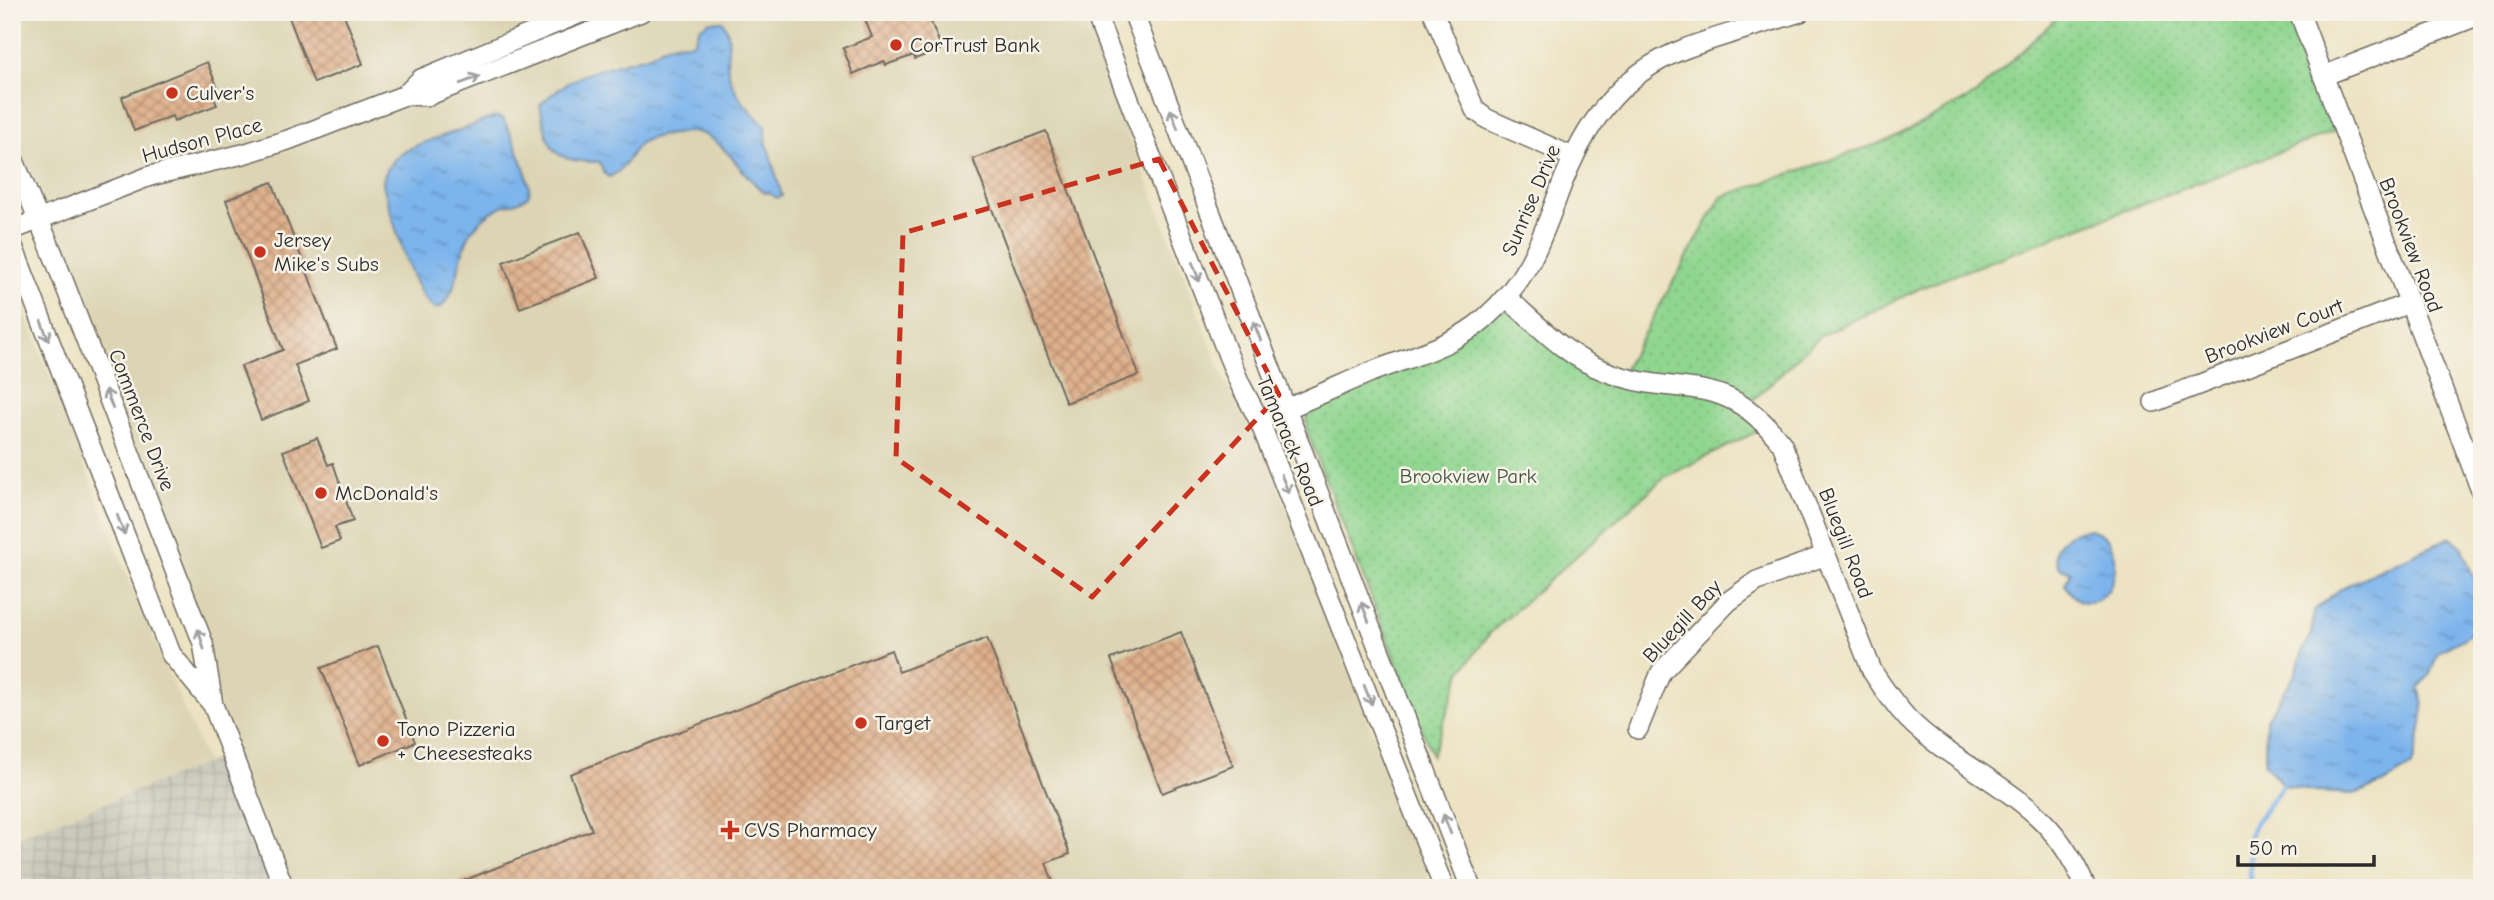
<svg xmlns="http://www.w3.org/2000/svg" width="2494" height="900" viewBox="0 0 2494 900" font-family="'Comic Neue',sans-serif">
  <style>
    .built { fill: #dcd4b4 }
    .industrial { fill: url(#industrial-grid) }
    .park { fill: url(#park-dots); stroke: #5e805e; stroke-width: 2 }
    .water { fill: url(#water-ripples); stroke: #53708c; stroke-width: 2 }
    .lines { fill: none; stroke-linecap: round; stroke-linejoin: round }
    .stream { stroke: #7bb4ec; stroke-width: 5 }
    .building { fill: url(#building-cross-hatch) }
    .minor-casing { stroke: #6f6b60; stroke-width: 22 }
    .minor { stroke: #fff; stroke-width: 19 }
    .oneway { stroke: #a0a0a0 }
    .marked { fill: none; stroke: #c8321e; stroke-width: 5; stroke-dasharray: 14 9; stroke-linejoin: round }
    .poi-dot { fill: #c8321e; stroke: #f7f3e8; stroke-width: 2.5 }
    .labels { text-anchor: middle; dominant-baseline: central; stroke-width: 5; stroke-linejoin: round; paint-order: stroke }
    .poi-label { font-size: 21px; fill: #2b2b2b; stroke: #f7f3e8; text-anchor: start }
    .street-label { font-size: 21px; fill: #2b2b2b; stroke: #f7f3e8 }
    .park-label { font-size: 21px; fill: #445644; stroke: #f7f3e8 }
  </style>
  <defs>
    <pattern id="industrial-grid" width="8" height="8" patternUnits="userSpaceOnUse" patternTransform="scale(1.75)"><rect width="8" height="8" fill="#c6c5b8"/><path d="M0 4h8M4 0v8" fill="none" stroke="#aaa99e"/></pattern>
    <pattern id="park-dots" width="8" height="8" patternUnits="userSpaceOnUse" patternTransform="scale(1.75)"><rect width="8" height="8" fill="#90d690"/><path d="M2 2h.1M6 6h.1" fill="none" stroke="#7cb87c" stroke-width="1.8" stroke-linecap="round"/></pattern>
    <pattern id="water-ripples" width="26" height="14" patternUnits="userSpaceOnUse" patternTransform="scale(1.75)"><rect width="26" height="14" fill="#7bb4ec"/><path d="M2 4q2-2 4 0t4 0M15 11q2-2 4 0t4 0" fill="none" stroke="#6593bf"/></pattern>
    <pattern id="building-cross-hatch" width="8" height="8" patternUnits="userSpaceOnUse" patternTransform="scale(1.75)"><rect width="8" height="8" fill="#dfb08b"/><path d="M0 0l8 8M0 8l8-8" fill="none" stroke="#b58f72"/></pattern>
  </defs>
  <rect width="100%" height="100%" fill="#f7f3e8"/>
  <filter id="ink" filterUnits="userSpaceOnUse"><feTurbulence type="fractalNoise" baseFrequency=".0143" numOctaves="2"/><feDisplacementMap in="SourceGraphic" scale="14" xChannelSelector="R" yChannelSelector="G"/><feConvolveMatrix kernelMatrix="1 2 1 2 8 2 1 2 1" color-interpolation-filters="sRGB"/></filter>
  <filter id="wash" filterUnits="userSpaceOnUse"><feTurbulence type="fractalNoise" baseFrequency=".00686" numOctaves="4" result="noise"/><feDisplacementMap in="SourceGraphic" scale="28" xChannelSelector="R" yChannelSelector="G"/><feGaussianBlur stdDeviation="1.57" result="paint"/><feColorMatrix in="noise" values="0 0 0 0 0 0 0 0 0 0 0 0 0 0 0 0 0 1.4 0 .05"/><feComposite in="paint" operator="in"/></filter>
  <g filter="url(#wash)">
    <rect width="100%" height="100%" fill="#ede3c3"/>
    <path class="built" d="M12,12H583L405,95L641,12H1082L1225,382L1264,449L1432,888H284L231,754L203,643L12,156Z
      M12,279L135,595L207,763L12,839Z"/>
    <path class="industrial" d="M231,754L284,888H12V839Z"/>
    <path class="park" d="M2063,12H2299L2343,128L1923,287L1820,336L1746,407L1768,426L1665,477L1490,633L1461,672L1432,755L1307,431L1308,398L1437,346L1506,297L1620,376L1721,197L1889,140L1975,95Z"/>
    <path class="water" d="M710,21H722C735,37 724,51 728,70C732,93 749,110 765,126L767,144L782,196L777,198L768,192L765,193C744,178 722,136 696,132C690,131 681,133 674,134C665,135 651,136 642,142C630,150 627,170 609,177L604,173L600,162C550,162 549,150 540,105C573,72 604,68 647,56C654,54 659,48 666,46C674,43 685,43 693,43L700,28Z
      M497,117L503,119C511,132 532,180 529,194C522,203 510,203 500,207C488,213 478,222 471,232C456,256 462,287 440,308H433C409,286 393,217 383,185C384,149 433,140 460,130C473,126 484,119 497,117Z
      M2086,529C2133,532 2118,616 2079,600C2072,596 2068,591 2065,584L2071,572L2059,567C2047,545 2067,533 2086,529Z
      M2451,537L2461,546L2482,598V624L2465,638L2438,652L2430,674L2419,688C2428,713 2419,740 2412,766L2382,784L2354,794L2316,792L2283,785L2265,764L2266,719L2295,675L2303,650L2312,634L2314,611L2341,588Z"/>
    <g class="lines">
      <path class="stream" d="M2251,888L2249,837L2255,823L2283,785"/>
    </g>
    <g id="blocks">
      <path class="building" d="M287,12H343L363,64L314,83Z
        M862,12H927L942,49L915,59L914,55L886,65L884,61L853,74L843,48L872,37Z
        M207,62L217,86L210,89L217,105L174,121L172,116L134,131L122,97Z
        M1046,131L1139,375L1066,403L973,159Z
        M272,182L337,349L295,365L309,401L261,420L241,366L283,350L226,200Z
        M580,232L599,278L520,308L503,262Z
        M317,438L328,465L333,463L353,521L335,527L340,541L321,548L283,451Z
        M1181,632L1233,766L1162,793L1111,659Z
        M987,638L1070,854L1046,863L1055,888H445L592,830L570,774L891,650L899,672Z
        M378,646L415,742L360,765L321,668Z"/>
    </g>
  </g>
  <g filter="url(#ink)">
    <use href="#blocks" fill-opacity="0" stroke="#6f6b60" stroke-width="2"/>
    <g class="lines">
      <defs>
        <path id="minor" d="M1095,12L1228,355L1240,384L1259,420L1444,888
          M1133,12L1471,888
          M1433,12L1475,110L1487,119L1573,157
          M2299,12L2482,493
          M2323,76L2482,14
          M405,95L427,96L641,12
          M12,156L53,254L203,643L213,705L284,888
          M12,230L150,176L243,154L288,140L405,95L421,79L583,12
          M12,244L171,654L212,704
          M1506,297C1537,324 1567,357 1605,371C1680,401 1722,366 1782,444L1872,671C1883,688 1894,704 1908,719C1945,756 1995,778 2034,813C2057,833 2074,860 2086,888
          M2154,402L2409,303
          M1259,420C1297,405 1334,388 1371,372C1409,357 1454,346 1485,318C1528,280 1540,243 1559,192C1583,128 1617,75 1684,49C1721,35 1761,25 1800,12
          M1638,729L1661,672L1729,601L1757,581L1826,555"/>
      </defs>
      <use href="#minor" class="minor-casing"/>
      <use href="#minor" class="minor"/>
    </g>
    <defs><path id="oneway-shaft" d="M-6 0H5M1.5-3L5.5 0L1.5 3" fill="none" stroke-width="1.6" stroke-linecap="round" stroke-linejoin="round" transform="scale(1.75)"/></defs>
    <g class="oneway">
      <use href="#oneway-shaft" transform="translate(470 80) rotate(-21)"/>
      <use href="#oneway-shaft" transform="translate(1174 119) rotate(-111)"/>
      <use href="#oneway-shaft" transform="translate(1196 272) rotate(69)"/>
      <use href="#oneway-shaft" transform="translate(45 331) rotate(69)"/>
      <use href="#oneway-shaft" transform="translate(1257 331) rotate(-111)"/>
      <use href="#oneway-shaft" transform="translate(109 399) rotate(-111)"/>
      <use href="#oneway-shaft" transform="translate(1285 484) rotate(68)"/>
      <use href="#oneway-shaft" transform="translate(121 525) rotate(69)"/>
      <use href="#oneway-shaft" transform="translate(1365 612) rotate(-111)"/>
      <use href="#oneway-shaft" transform="translate(201 639) rotate(-107)"/>
      <use href="#oneway-shaft" transform="translate(1368 695) rotate(68)"/>
      <use href="#oneway-shaft" transform="translate(1447 824) rotate(-111)"/>
    </g>
  </g>
  <path class="marked" d="M1159,159L1279,395L1092,597L896,458L903,233Z"/>
  <g class="poi-dot">
    <circle cx="896" cy="45" r="7"/>
    <circle cx="172" cy="93" r="7"/>
    <circle cx="260" cy="252" r="7"/>
    <circle cx="321" cy="493" r="7"/>
    <circle cx="861" cy="723" r="7"/>
    <circle cx="383" cy="741" r="7"/>
    <path d="M726.5 819.5h7v7h7v7h-7v7h-7v-7h-7v-7h7z"/>
  </g>
  <g class="labels">
    <g class="poi-label">
      <text x="910" y="45">CorTrust Bank</text>
      <text x="186" y="93">Culver's</text>
      <text x="274" y="240">Jersey<tspan x="274" dy="24">Mike's Subs</tspan></text>
      <text x="335" y="493">McDonald's</text>
      <text x="875" y="723">Target</text>
      <text x="397" y="729">Tono Pizzeria<tspan x="397" dy="24">+ Cheesesteaks</tspan></text>
      <text x="744" y="830">CVS Pharmacy</text>
    </g>
    <g class="street-label">
      <text transform="translate(202 140) rotate(-15)">Hudson Place</text>
      <text transform="translate(1531 200) rotate(-67)">Sunrise Drive</text>
      <text transform="translate(2411 245) rotate(69)">Brookview Road</text>
      <text transform="translate(2274 331) rotate(-21)">Brookview Court</text>
      <text transform="translate(142 420) rotate(69)">Commerce Drive</text>
      <text transform="translate(1290 441) rotate(67)">Tamarack Road</text>
      <text transform="translate(1846 543) rotate(69)">Bluegill Road</text>
      <text transform="translate(1682 621) rotate(-47)">Bluegill Bay</text>
    </g>
    <g class="park-label">
      <text x="1468" y="476">Brookview Park</text>
    </g>
  </g>
  <rect width="2494" height="900" fill="none" stroke="#f7f3e8" stroke-width="42"/>
  <path d="M2238 855v10h136v-10" fill="none" stroke="#2b2b2b" stroke-width="3.5"/>
  <text x="2249" y="855" font-size="21" fill="#2b2b2b" stroke="#f7f3e8" stroke-width="5" paint-order="stroke">50 m</text>
</svg>
